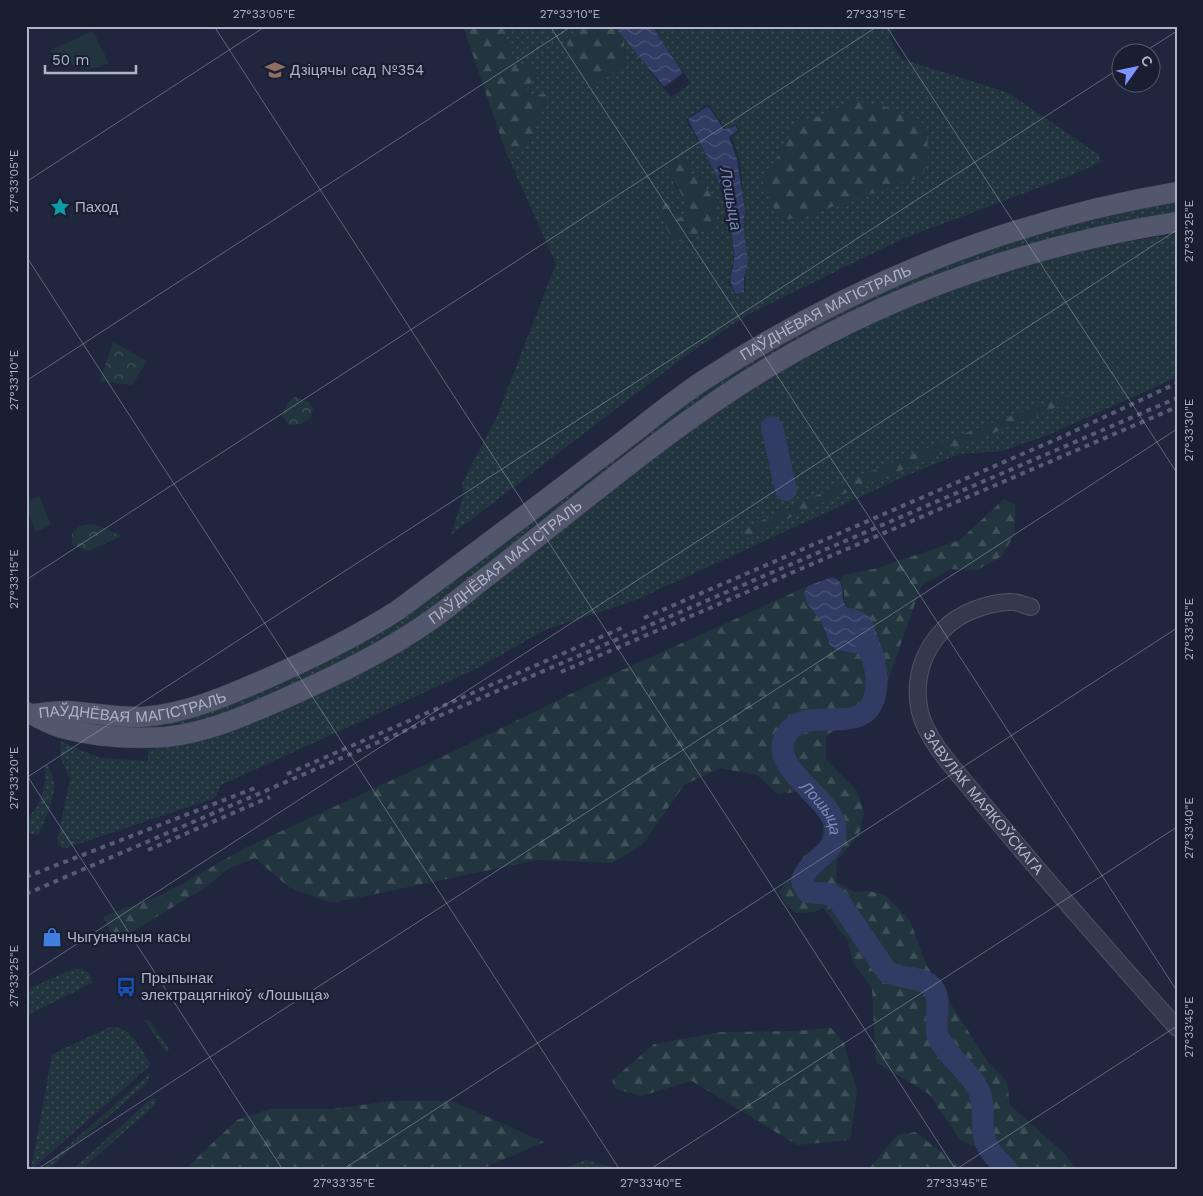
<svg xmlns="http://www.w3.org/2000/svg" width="1203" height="1196" viewBox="0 0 1203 1196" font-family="'Work Sans',sans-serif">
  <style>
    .grass { fill: url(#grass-dots); fill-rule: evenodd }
    .forest { fill: url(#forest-firs) }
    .park { fill: url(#park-crowns) }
    .pitch { fill: #22353e }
    .water { fill: url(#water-waves) }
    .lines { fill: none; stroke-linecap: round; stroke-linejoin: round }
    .river { stroke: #313b63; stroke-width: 22 }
    .minor-casing { stroke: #4f5468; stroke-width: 18 }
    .major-casing { stroke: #3d4256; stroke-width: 21 }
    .minor { stroke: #34394d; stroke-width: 16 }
    .major { stroke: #52576d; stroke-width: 20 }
    .rail { stroke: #555c74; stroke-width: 4; stroke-dasharray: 5 5; stroke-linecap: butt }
    .ticks { fill: none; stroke: #afb4c9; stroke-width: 1; stroke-opacity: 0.45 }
    .labels { text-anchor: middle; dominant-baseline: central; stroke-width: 4.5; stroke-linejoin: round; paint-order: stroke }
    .poi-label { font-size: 15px; fill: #afb4c9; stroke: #191e31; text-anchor: start }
    .street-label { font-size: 15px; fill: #afb4c9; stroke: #191e31 }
    .water-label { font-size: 16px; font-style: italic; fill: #7c89b8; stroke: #191e31 }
    .neatline { fill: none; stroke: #afb4c9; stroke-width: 2 }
    .ticks-label { font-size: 12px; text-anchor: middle; fill: #afb4c9 }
  </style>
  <defs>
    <pattern id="grass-dots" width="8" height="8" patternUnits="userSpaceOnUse" patternTransform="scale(1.25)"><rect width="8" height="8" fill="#22353e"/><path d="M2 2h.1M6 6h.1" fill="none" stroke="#405059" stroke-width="1.8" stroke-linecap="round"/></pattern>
    <pattern id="forest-firs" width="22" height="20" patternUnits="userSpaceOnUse" patternTransform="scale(1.25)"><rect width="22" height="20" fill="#22353e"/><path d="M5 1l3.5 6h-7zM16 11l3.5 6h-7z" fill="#405059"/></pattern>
    <pattern id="park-crowns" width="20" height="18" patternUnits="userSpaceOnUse" patternTransform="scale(1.25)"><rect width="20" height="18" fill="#22353e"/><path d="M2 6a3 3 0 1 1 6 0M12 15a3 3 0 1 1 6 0" fill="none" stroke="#405059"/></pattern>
    <pattern id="water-waves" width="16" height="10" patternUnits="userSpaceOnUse" patternTransform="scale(1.25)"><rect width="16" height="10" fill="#313b63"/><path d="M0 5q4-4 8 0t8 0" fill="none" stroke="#4c5578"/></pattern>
  </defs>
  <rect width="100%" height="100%" fill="#20263d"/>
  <path class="grass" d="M515,26H581L566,39L570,63L594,88L625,63L624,36L657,81L672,97L691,83L652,26H894L889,38L902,59L1009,93L1099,155L1101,162L1070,176L902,239L749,314L688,354L451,535L464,494L462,484L497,416L556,264L506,152L527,145L545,94L522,95L532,81L536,69L517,64L504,37ZM851,100L761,178L780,154L797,121L826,115ZM708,104L721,122L723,121L721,123L725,128L737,125L740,131L731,137C745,164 742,195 743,224C744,244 750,257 744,277H749L745,278V292L736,295L729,282L726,283L730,281V271L734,261L729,215L714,168L698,139L694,141L697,139L686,119ZM691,173L701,179L710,229L693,235L660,206L666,203L674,208V215L678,219L685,213L687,204L673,183Z
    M1177,203V211L1097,227L1050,240L833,322L416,620L348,660L220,716L186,725L145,729L86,726L67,716L106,722L299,673L726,374L848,304L1003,243L1131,210Z
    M1177,234V377L1053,433L1003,451L959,454L910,474L636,600L545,630L478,668L221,785L215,798L63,849L57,842L70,779L61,759L60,741L100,758L148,761V750L278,712L378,664L679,438L752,387L883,317L934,295L1070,250Z
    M47,764C50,770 53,776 54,783C56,795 44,824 38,835L26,833C26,815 32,816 40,801C45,789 45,778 45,765Z
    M73,969C83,968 92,972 92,983L26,1016V990Z
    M149,1020L169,1049L166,1052L145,1021Z
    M110,1027C132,1026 140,1048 151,1065L31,1170L52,1054Z
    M151,1073L147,1083L47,1170H40Z
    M152,1098L156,1099V1104L81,1170H72Z
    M586,1160L623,1170H559Z"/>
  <path class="forest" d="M463,26H515L504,37L517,64L536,69L540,75L532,81L523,95L545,94L548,99L527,145L506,152Z
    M581,26H614L624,36L625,63L594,88L570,63L566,39Z
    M851,100L883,106L927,125L928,162L921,177L799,218L779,220L761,178L780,154L796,121L826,115Z
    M681,159L688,162L691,173L701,179L721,212L710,229L693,235L689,242L673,240L664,224L660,206L666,203L674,208V215L678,219L685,213L687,204L667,170L671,162Z
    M1082,391L1057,407L814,506L745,539L742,530C852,477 966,430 1082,391Z
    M1004,499L1015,505V533L1002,556L977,570L950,569L921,586L889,678L866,706L826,736V759L857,791L864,814L859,835L837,860L836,882L854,892L869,891L885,895L910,921L927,966L987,1061L1007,1082L1010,1105L1065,1154L1076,1170H1018L1009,1163L960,1140L929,1094L876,1062L872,989L853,962L848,941L823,908L814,912L795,913L784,902L779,891L791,877L804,856L821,843L825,807L806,791L778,794L757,775L720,768L684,785L642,845L612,863L537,860L332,903L290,888L255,858L228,869L206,887L130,933L111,936L104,916L160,896L245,848L442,757L587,686L808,586L805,599L821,621L827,641L856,652L880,670C886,667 886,663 885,657L863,612C835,605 850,599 840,581L844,575L878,568L960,540Z
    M831,1028L844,1043L857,1092L850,1140L797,1145L692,1081L641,1096L615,1089L612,1080L654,1044L721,1032L795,1031Z
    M390,1101H452L544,1142L479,1170H184L237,1120L269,1109H332Z
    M915,1132L965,1170H868L897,1135Z"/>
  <path class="park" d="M113,342L147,361L132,385L100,381Z
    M295,397L309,402L313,409L311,418L301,424L289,425L282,416L288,403Z
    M94,524L122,536L88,551L72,545V534L80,526Z"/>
  <path class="pitch" d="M93,31L109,63C83,75 72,65 49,51Z
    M39,496L51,525L36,532L26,508V502Z"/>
  <path class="water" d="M614,26H652L683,73L664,87Z
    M708,106L724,129L736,126L738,130L729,137L737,159L745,211L743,224L748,262L744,277V292L736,294C727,276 731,279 734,261C735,257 730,222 729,215C723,181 703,150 688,119Z
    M832,577C848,582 838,596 847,607L863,612L871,618L885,657L886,662L883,668C870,672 865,663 859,654L837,650L830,645L821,621L807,603L804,593L808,586Z"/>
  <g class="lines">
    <g class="river">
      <path d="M772,427L786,490"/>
      <path id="s1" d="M865,640C873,657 880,676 875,695C864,741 805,701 786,735C767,768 830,796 835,826C840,854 806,859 802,882L808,892L830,894L839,901L887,972C901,980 923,975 933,988C943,1001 933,1021 938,1036C947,1058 970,1070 979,1091C987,1108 979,1126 986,1143C990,1154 1000,1161 1007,1170"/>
    </g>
    <defs>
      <g id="minor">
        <path id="s2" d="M1031,607C1024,605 1016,601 1009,602C987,603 959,613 944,629C922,651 913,681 920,712C927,742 960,775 979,799C1043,877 1110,953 1177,1028"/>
      </g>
      <g id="major">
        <path id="s3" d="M26,712C38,717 50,725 62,728C94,737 132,739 165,737C208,733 249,714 288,697C337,675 387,651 431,620C452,605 472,588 493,572C581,504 669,428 764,370C890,293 1031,245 1177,222"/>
        <path id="s4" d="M32,714C43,713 55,711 66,711C91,712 116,718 141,717C186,714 227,696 268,678C313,658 356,637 398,610C467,559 535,508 603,456C637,431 669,403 704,380C851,285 1004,221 1177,192"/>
      </g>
    </defs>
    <use href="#minor" class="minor-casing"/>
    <use href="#major" class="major-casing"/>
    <use href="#minor" class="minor"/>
    <use href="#major" class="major"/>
    <path class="rail" d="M644,618L1064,436L1177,383
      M561,672L1177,407
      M287,774L626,626
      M148,850L270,797
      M26,877L255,788
      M26,894L1177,398"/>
  </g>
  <path class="ticks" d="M214,26L956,1170M550,26L1177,991M886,26L1177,473M1144,52L1177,31M26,182L266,26M26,256L620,1170M26,381L572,26M26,580L878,26M26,774L283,1170M26,778L1120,68M26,977L1177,230M36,1170L1177,429M342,1170L1177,628M649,1170L1177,827M955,1170L1177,1026"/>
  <defs>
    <symbol id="school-bare" viewBox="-9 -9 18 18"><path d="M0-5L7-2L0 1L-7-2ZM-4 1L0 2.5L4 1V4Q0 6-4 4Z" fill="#8d6e63" stroke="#191e31" stroke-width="2.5" paint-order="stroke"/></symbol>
    <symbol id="sight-bare" viewBox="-9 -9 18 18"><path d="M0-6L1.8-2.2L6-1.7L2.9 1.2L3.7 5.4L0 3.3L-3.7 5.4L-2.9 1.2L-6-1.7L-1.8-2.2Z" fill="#0f9aa8" stroke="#191e31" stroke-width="2.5" paint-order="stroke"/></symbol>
    <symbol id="shop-bare" viewBox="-9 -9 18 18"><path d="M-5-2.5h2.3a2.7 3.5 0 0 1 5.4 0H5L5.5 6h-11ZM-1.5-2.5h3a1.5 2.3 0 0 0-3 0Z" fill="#3f7fe0" stroke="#191e31" stroke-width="2.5" paint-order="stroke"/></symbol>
    <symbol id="bus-bare" viewBox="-9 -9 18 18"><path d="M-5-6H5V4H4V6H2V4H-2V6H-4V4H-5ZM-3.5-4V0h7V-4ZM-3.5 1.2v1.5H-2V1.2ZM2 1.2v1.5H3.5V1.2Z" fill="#1a4fb4" stroke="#191e31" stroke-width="2.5" paint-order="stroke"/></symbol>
  </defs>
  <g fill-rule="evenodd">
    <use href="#school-bare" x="261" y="56" width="28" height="28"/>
    <use href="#sight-bare" x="46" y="193" width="28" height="28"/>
    <use href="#shop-bare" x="38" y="923" width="28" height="28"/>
    <use href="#bus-bare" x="112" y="973" width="28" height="28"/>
  </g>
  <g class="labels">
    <g class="poi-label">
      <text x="290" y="70">Дзіцячы сад №354</text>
      <text x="75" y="207">Паход</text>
      <text x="67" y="937">Чыгуначныя касы</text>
      <text x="141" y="978">Прыпынак<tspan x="141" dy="17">электрацягнікоў «Лошыца»</tspan></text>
    </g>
    <g class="street-label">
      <text stroke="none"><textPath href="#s4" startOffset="912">ПАЎДНЁВАЯ МАГІСТРАЛЬ</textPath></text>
      <text stroke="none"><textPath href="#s3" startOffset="530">ПАЎДНЁВАЯ МАГІСТРАЛЬ</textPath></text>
      <text stroke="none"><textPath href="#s4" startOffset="102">ПАЎДНЁВАЯ МАГІСТРАЛЬ</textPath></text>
      <text stroke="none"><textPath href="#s2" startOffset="296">ЗАВУЛАК МАЯКОЎСКАГА</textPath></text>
    </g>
    <g class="water-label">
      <text transform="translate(731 199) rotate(80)">Лошыца</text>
      <text stroke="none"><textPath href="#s1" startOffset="250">Лошыца</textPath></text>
    </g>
  </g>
  <rect width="1203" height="1196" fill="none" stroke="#191e31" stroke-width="55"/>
  <g transform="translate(1136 68) rotate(57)"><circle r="24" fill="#191e31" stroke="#555a6e"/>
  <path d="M0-4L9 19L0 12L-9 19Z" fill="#7e94ff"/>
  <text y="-8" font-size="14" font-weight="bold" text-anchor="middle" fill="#afb4c9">С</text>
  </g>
  <path d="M45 65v8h91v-8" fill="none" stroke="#afb4c9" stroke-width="2.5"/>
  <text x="52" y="65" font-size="15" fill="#afb4c9" stroke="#191e31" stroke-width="4" paint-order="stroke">50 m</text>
  <rect x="28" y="28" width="1148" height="1140" class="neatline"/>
  <g class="ticks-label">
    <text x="264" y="18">27°33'05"E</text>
    <text x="570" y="18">27°33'10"E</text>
    <text x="876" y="18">27°33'15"E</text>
    <text transform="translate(14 181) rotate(-90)" y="4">27°33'05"E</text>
    <text transform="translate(1189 231) rotate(-90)" y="4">27°33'25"E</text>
    <text transform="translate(14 380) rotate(-90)" y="4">27°33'10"E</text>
    <text transform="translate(1189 430) rotate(-90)" y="4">27°33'30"E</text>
    <text transform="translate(14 579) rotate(-90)" y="4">27°33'15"E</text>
    <text transform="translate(1189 629) rotate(-90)" y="4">27°33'35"E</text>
    <text transform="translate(14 778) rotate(-90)" y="4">27°33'20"E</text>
    <text transform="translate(1189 828) rotate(-90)" y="4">27°33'40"E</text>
    <text transform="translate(14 976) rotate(-90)" y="4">27°33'25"E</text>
    <text transform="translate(1189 1027) rotate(-90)" y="4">27°33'45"E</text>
    <text x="344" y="1187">27°33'35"E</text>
    <text x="651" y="1187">27°33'40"E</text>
    <text x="957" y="1187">27°33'45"E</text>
  </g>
</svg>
